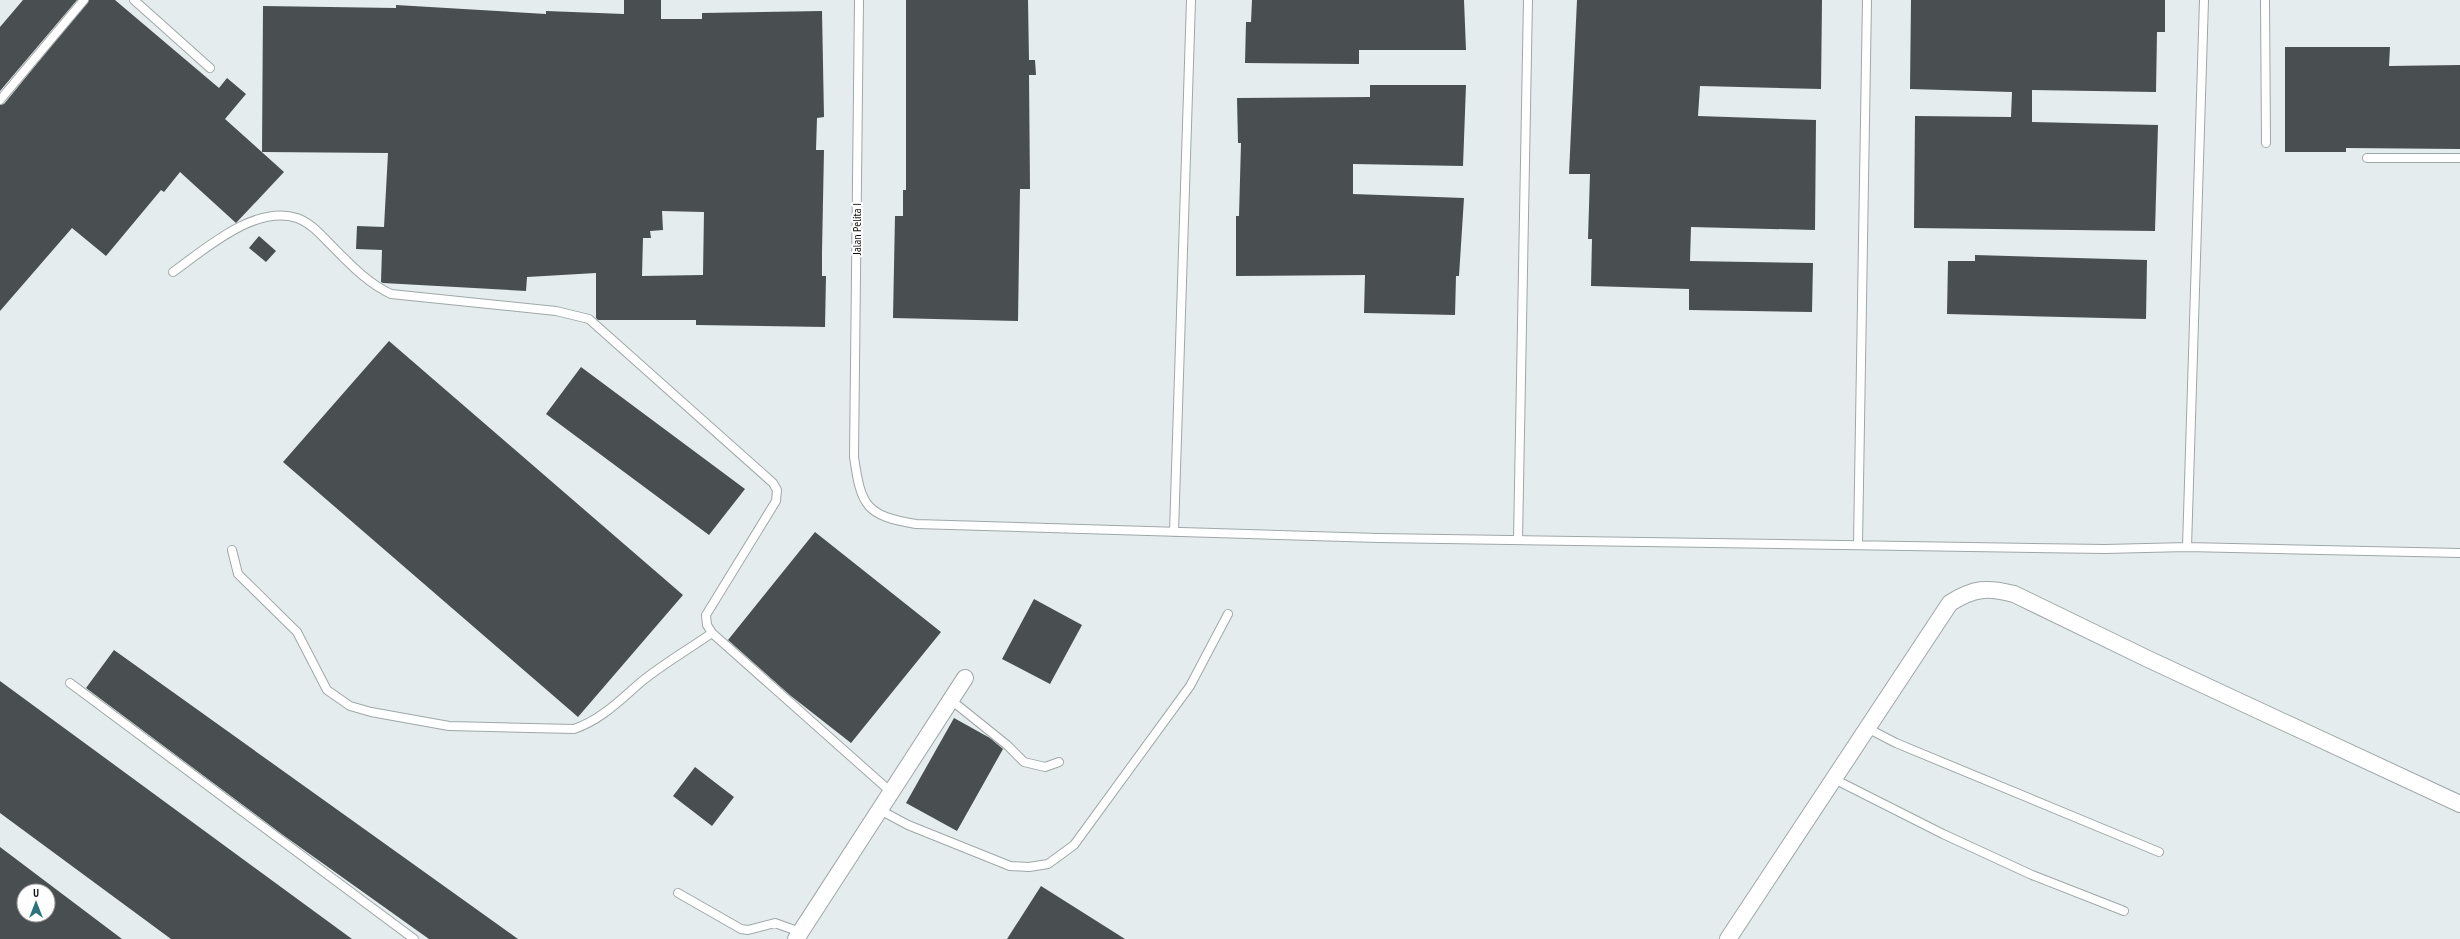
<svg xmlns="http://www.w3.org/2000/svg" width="2460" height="939" viewBox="0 0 2460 939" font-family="'PT Sans Narrow',sans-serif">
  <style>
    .building { fill: #494f50; fill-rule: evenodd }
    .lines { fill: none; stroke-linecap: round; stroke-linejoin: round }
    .service-casing { stroke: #a0a7a8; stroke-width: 10 }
    .minor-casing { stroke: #a0a7a8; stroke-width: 18 }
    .service { stroke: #fff; stroke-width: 8 }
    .minor { stroke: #fff; stroke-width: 16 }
    .labels { text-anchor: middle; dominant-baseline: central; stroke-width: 4; stroke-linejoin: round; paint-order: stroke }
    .street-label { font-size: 12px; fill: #101213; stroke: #fff }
  </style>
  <rect width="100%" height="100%" fill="#e5eced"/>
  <path class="building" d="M23,0H77L0,91V27Z
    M89,0H115L219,88L227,78L246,94L225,119L284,172L236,223L180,172L164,192L161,190L106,256L72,228L0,311V105L4,104Z
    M624,0H661V19H702V13L822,11L824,117L817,118L816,150H824L822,252V276H826L825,327L696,325V320H598L596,318V273L527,277L526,291L383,283L381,282L382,250L356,249L357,226L384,227L388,153L262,152L263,6L396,8V5L546,14V11L624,14ZM662,211L704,212L703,275L642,276L643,238H651L650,231L663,230Z
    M906,0H1028L1029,60H1035L1036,75H1029L1030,189H1020L1018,321L893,318L895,216H903V190H906Z
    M1252,0H1464L1466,50H1359V64L1245,63L1246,22H1251Z
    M1577,0H1822L1821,89L1700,86L1698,116L1816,120L1815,230L1691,227L1690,261L1813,263L1812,312L1689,310V289L1591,286L1592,239H1588L1590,174H1569Z
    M1911,0H2165V32H2157L2156,92L2032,90V122L2158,125L2155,231L1914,228L1915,116L2011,117L2012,92L1910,89Z
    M2285,47H2390L2389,66L2460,65V149L2346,148V152H2285Z
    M1370,85H1466L1463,166L1353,164V194L1464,198L1459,276H1456L1455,315L1364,313L1365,275L1236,276V216H1239L1241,143H1238L1237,98L1370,97Z
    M259,236L276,251L266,262L249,248Z
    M1975,255L2147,260L2146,319L1947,314L1948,261H1975Z
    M389,341L683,595L578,717L283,462Z
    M581,367L745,489L709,535L546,414Z
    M815,532L941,632L851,743L791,696L728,640Z
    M1034,599L1082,625L1050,684L1002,659Z
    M114,650L518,939H429L283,835L86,688Z
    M0,681L352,939H171L0,813Z
    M954,718L990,738L1003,749L957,831L906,803Z
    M695,767L734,797L712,826L673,796Z
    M0,847L122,939H0ZM24,891H48V915H24Z
    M1041,886L1125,939H1007Z"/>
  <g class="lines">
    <defs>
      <path id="service" d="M134,0L210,68
        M859,0L854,457C861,506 866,516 916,524L1378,538L2105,549L2187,547L2460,553
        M2265,0L2266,143
        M0,100L84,0
        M2367,158H2460
        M173,272C204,250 255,204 297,218C311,223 321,235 330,244C349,263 367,283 391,294L556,311L589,319L773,483L777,490L776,501L706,615L707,625L712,633L891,792
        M1174,532L1191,0
        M1518,540L1528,0
        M1858,544L1867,0
        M2187,547L2204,0
        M232,550L238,574L297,632L327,690L350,706L371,712L449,726L574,729C601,720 620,700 641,682C663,664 689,649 712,633
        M70,683L414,939
        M951,700L1007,745L1024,762L1045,767L1059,762
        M1867,728L1896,743L2159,852
        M1834,779L1943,834L2032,875L2124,911
        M880,810L908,825L1010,866L1029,867L1048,864L1074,845L1190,686L1228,614
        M678,893L741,929L748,930L775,923L800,932"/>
      <path id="minor" d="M796,939L965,678
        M1728,939L1950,603C1974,588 1987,587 2014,594L2148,659L2460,804"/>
    </defs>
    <use href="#service" class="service-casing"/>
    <use href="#minor" class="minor-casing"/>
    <use href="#service" class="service"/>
    <use href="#minor" class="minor"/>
  </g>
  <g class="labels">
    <g class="street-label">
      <text transform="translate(856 229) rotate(-90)">Jalan Pelita I</text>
    </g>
  </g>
  <g transform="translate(36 903)"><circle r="19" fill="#ffffff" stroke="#9fa0a1"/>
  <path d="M0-3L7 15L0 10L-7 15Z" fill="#2c7380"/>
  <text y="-6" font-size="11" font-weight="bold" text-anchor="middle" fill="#101213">U</text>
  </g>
</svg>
